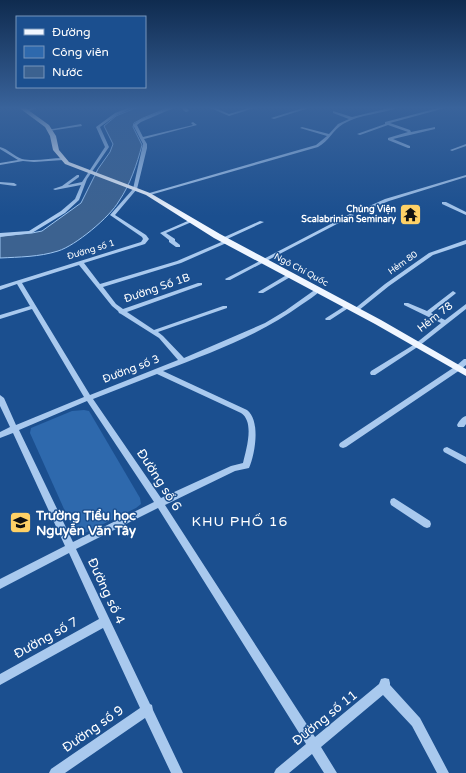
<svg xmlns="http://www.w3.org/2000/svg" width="466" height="773" viewBox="0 0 466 773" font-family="'Varela Round',sans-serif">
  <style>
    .green { fill: #2e69ad }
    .water { fill: #3c6290; stroke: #9cc4f0 }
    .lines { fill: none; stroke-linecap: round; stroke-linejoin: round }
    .minor { fill: #a9c9ee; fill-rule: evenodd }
    .major { fill: #f0f6ff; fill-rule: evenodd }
    .labels { text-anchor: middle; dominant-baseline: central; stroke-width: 3; stroke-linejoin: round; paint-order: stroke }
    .far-poi-label { font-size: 9px; font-weight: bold; fill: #fff; stroke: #1b4f8f; text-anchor: end }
    .far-street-label { font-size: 9px; fill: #fff; stroke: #1b4f8f }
    .street-label { font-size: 11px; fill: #fff; stroke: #1b4f8f }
    .near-street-label { font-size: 13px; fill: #fff; stroke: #1b4f8f }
    .near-poi-label { font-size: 13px; font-weight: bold; fill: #fff; stroke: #1b4f8f; text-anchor: start }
    .near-neighbourhood-label { font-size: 14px; letter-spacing: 1px; fill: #fff; stroke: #1b4f8f }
  </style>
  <rect width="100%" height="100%" fill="#1b4f8f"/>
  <path class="green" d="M84,410L89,411L140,498L141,504L136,508L85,533L77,534L73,529L30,433L31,428L72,411Z"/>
  <path class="water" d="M138,107H170L143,118L134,123L133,127L142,145C137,164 130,185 119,201C110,217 75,246 58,251C39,257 19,257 0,258V236L32,233L42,231L81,203L98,169L110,152L113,144L104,126L116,116Z"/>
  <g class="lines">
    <path class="minor" d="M33,107H39L26,112L24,111Z
      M130,107H135L117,115L100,127L109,147L87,179L79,200L65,213L32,233L0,237V233L29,231L61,211L75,199L81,185L55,190L53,189L62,186L77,175H79V177L68,185L82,182L105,147L96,127L115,113Z
      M171,107H176L141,122L137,125L143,137L193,125L191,123L193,122L197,125L144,139L147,144V148L137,189L115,215L146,235L149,239L145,244L84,263L100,284L177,261L226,240L231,241L181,263L103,287L116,304L123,309L198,283H202V285L127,312L154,330L223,306H227V308L158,332L163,336L184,358L265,323L285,311L316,289H320L321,290C315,296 308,300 301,305C260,335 210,353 163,371L247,410C261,421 255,454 249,468L235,471L165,505L315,737L379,684L381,679L385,678L389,679L390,683V685L420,718L449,773H437L412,726L383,695L321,747L337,773H324L312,754L289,773H274L276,769L306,744L158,508L76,549L150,704L152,705L153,710L183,773H171L145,718L65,773H49L51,769L140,708L103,628L0,685V674L99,619L69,553L0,589V579L65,546L13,433L0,438V432L10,427L0,406V395L4,398L16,425L84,397L32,309L0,319V315L30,306L17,284L0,290V286L141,242L143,239L142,237L110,215L133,189L143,144L133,125L139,120ZM79,265L112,306L118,311L119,313L121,314L159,338L178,360L90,395L22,283ZM157,374L241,413C255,422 246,450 243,463L231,466L161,498L93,399ZM87,401L154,502L73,542L19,430Z
      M182,107H186L189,111L186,112L183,110Z
      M208,107H213L229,114L252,107H258L229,116Z
      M306,107H312L274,119L271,118Z
      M393,107H400C382,114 360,114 343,124C333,130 329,141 318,147L150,195L146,194L316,145L327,136L300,128L302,127L329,134L338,124L349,119L333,113V111L352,117Z
      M442,107H449L390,123L410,130L411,132L435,127V129L393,139L410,146V148H408L388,140V138L408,132L388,125L360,135L357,134L385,124V122Z
      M81,124L82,126L49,131L47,130Z
      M466,144V146L452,151L450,150Z
      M0,147C8,149 14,156 22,159C35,162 50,158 63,158L65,159L63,160L34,162L23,161L0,165V163L18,160L0,149Z
      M466,175V177L389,201L369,209L365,208L385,199Z
      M0,182L14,183L17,185L15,186L0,184Z
      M442,202H446L466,212V215L442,204Z
      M350,214L354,215L230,280H226L225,279Z
      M190,220L194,221L166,233L175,239V241L180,245V247H176L169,242V240L160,233Z
      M260,221L264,222L225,240L220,239Z
      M466,240V244L433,255L389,286L358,311L356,312L353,310L385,284L429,253Z
      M290,273L292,274V276L263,293H259L258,292Z
      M453,291L456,293L455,294L431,313L445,320L466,304V309L419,346L375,375H371L370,373L371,371L415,344L441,323L404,305V303H408L427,311Z
      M348,304L350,305V307L330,320H326L325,319L326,318Z
      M464,359H466V365L460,370L346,447L343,448L340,447L339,445L340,443L456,366Z
      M466,416V424L464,427H458L457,425C459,421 462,417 466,416Z
      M447,447L466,457V464L444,452L443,450L444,448Z
      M394,498L430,521L431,524L430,527L427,528L424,527L391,505L390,502L391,499Z"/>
    <path class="major" d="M18,107H24L49,125L56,136L59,150L69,162L150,193L220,234L381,320L466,369V376L375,324L214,238L146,195L65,164L53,150L50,136L45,127Z"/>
  </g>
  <linearGradient id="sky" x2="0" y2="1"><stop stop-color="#0f2b4f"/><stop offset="0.5" stop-color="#39639b"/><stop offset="1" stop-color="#39639b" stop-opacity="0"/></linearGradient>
  <rect width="466" height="216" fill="url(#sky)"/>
  <defs>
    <symbol id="temple-square" viewBox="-11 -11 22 22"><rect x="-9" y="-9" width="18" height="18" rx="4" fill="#ffd166" stroke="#1b4f8f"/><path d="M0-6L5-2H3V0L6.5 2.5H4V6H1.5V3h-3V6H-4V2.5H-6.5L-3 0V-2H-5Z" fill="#111"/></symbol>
    <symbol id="school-square" viewBox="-11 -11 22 22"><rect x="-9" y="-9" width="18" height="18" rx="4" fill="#ffd166" stroke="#1b4f8f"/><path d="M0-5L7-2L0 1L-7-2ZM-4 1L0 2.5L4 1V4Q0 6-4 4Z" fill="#111"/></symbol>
  </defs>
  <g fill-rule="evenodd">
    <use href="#temple-square" x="398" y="202" width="25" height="25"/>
    <use href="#school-square" x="8" y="510" width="25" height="25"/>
  </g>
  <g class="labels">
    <g class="far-poi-label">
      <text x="396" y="209">Chủng Viện<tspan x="396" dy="10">Scalabrinian Seminary</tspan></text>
    </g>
    <g class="far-street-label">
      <text transform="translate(91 250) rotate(-17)">Đường số 1</text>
      <text transform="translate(403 263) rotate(-35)">Hẻm 80</text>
      <text transform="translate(301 270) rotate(28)">Ngô Chí Quốc</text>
    </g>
    <g class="street-label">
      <text transform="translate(157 288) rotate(-19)">Đường Số 1B</text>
      <text transform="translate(435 317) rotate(-38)">Hẻm 78</text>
      <text transform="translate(131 369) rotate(-21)">Đường số 3</text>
    </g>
    <g class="near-street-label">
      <text transform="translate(159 480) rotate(57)">Đường số 6</text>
      <text transform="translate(106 591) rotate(65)">Đường số 4</text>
      <text transform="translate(46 638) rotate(-29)">Đường số 7</text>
      <text transform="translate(325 718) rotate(-39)">Đường số 11</text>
      <text transform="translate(93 729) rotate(-35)">Đường số 9</text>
    </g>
    <g class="near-poi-label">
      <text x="36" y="516">Trường Tiểu học<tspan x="36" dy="15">Nguyễn Văn Tây</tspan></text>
    </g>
    <g class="near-neighbourhood-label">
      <text x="240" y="521">KHU PHỐ 16</text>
    </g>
  </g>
  <rect x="16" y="16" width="130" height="72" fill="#1b4f8f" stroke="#7695bc"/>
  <rect x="24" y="29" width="20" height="6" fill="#f0f6ff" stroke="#7695bc"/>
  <text x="52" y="36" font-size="12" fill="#ffffff">Đường</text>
  <rect x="24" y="46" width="20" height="12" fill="#2e69ad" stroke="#7695bc"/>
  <text x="52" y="56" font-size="12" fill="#ffffff">Công viên</text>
  <rect x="24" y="66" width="20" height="12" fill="#3c6290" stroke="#7695bc"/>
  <text x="52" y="76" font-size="12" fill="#ffffff">Nước</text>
</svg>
